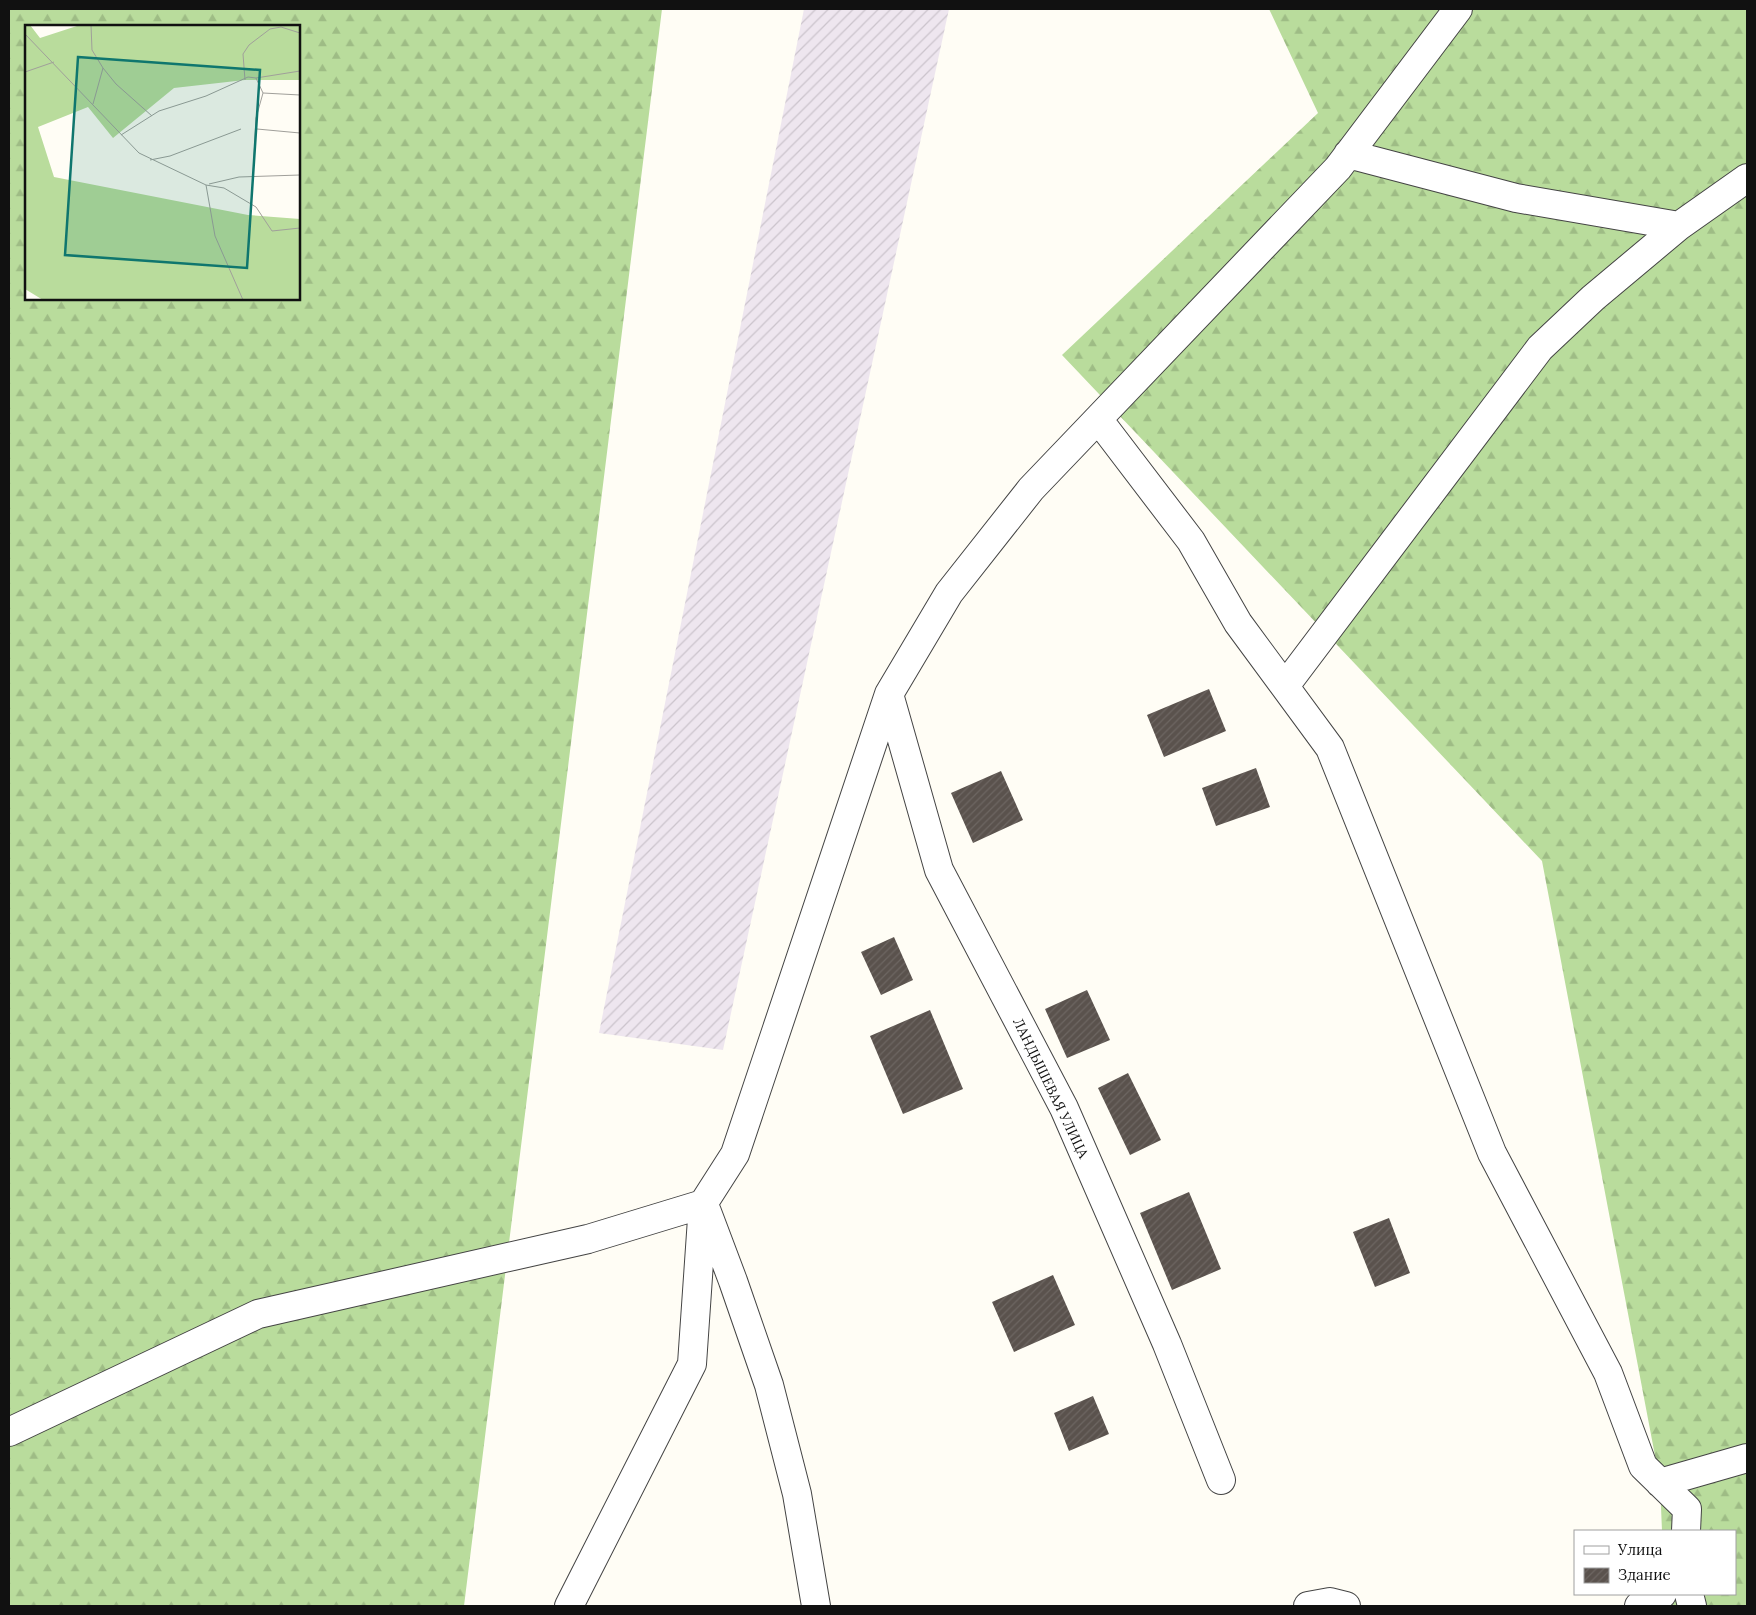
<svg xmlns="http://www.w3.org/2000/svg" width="1756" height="1615" viewBox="0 0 1756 1615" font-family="Lora,serif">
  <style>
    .industrial { fill: url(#industrial-furrows) }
    .forest { fill: url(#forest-firs); fill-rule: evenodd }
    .building { fill: url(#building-hatch) }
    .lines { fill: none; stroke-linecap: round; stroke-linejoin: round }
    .minor-casing { stroke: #444; stroke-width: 30 }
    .minor { stroke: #fff; stroke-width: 28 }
    .labels { text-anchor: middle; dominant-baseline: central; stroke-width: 5; stroke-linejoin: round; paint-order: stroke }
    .street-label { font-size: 14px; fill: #111; stroke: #fff }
    .inset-road { fill: none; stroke: #a09f9a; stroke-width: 1 }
    .view { fill: #0f766e; fill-opacity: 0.15; stroke: #0f766e; stroke-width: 2.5 }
    .inset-edge { fill: none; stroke: #111; stroke-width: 2.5 }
  </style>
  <defs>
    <pattern id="industrial-furrows" width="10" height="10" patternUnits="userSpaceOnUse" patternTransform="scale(1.25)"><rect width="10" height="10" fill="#eee6ef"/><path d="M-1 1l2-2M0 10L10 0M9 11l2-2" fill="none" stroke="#cbc4cc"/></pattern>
    <pattern id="forest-firs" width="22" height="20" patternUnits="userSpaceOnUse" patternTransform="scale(1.25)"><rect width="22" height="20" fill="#b9dc9c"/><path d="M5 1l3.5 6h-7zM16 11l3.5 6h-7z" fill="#9ebc85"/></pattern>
    <pattern id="building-hatch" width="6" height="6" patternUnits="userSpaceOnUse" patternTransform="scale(1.25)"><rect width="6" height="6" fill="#5a524d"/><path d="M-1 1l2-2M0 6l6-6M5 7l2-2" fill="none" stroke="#6d6662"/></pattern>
  </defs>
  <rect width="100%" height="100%" fill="#fffdf5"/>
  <path class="industrial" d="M804,9H949L723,1050L599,1033Z"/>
  <path class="forest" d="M9,9H662L464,1606H9ZM26,26H299V299H26Z
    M1269,9H1747V1606H1667L1666,1594H1735V1531H1662L1660,1482L1542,861L1062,355L1318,113Z"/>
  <path class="building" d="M1209,689L1226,731L1164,757L1147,715Z
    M1256,768L1270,807L1216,826L1202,788Z
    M1001,771L1023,820L973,843L951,793Z
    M894,937L913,980L881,995L861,952Z
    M1087,990L1110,1040L1067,1058L1045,1009Z
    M930,1010L963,1089L903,1114L870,1036Z
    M1128,1073L1161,1140L1130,1155L1098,1088Z
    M1189,1192L1221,1269L1172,1290L1140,1213Z
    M1389,1218L1410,1273L1375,1287L1353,1232Z
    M1053,1275L1075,1325L1014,1352L992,1302Z
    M1093,1396L1109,1434L1069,1451L1054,1413Z"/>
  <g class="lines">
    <defs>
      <path id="minor" d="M1348,154L1516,198L1679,226
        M1098,419L1191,541L1238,623L1330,748L1492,1153L1608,1373L1643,1466L1687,1509L1686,1531
        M1285,686L1540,348L1593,298L1679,226L1747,178
        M889,694L939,870L1064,1108L1167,1344L1221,1480
        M707,1212L733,1281L769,1385L797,1494L816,1606
        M9,1432L258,1314L588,1239L703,1204
        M1660,1483L1747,1458
        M1689,1594L1692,1606
        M569,1606L692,1364L703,1204L735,1154L889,694L949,593L1031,489L1338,168L1458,9
        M1308,1606L1330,1602L1346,1606
        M1639,1606L1662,1594"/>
    </defs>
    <use href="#minor" class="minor-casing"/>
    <use href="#minor" class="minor"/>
  </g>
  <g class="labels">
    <g class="street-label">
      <text transform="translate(1051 1088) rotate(64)">ЛАНДЫШЕВАЯ УЛИЦА</text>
    </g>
  </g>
  <g transform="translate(25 25)">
    <rect width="275" height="275" fill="#fffdf5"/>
    <path d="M0,0H5L15,13L55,0H275V55H220L149,63L88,113L63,82L13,102L29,152L223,190L275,194V275H18L0,264Z" fill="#b9dc9c"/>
    <path class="inset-road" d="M66,0L67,25L78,43L91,59L127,91M0,9L114,128L181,160L199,163L231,182L247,206L275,203M0,47L29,37M231,53L275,46M220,55L218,29L224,20L245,4L256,2L275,8M238,68L275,70M68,79L78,43M232,104L275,108M96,110L134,86L181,71L223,52L231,53L238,68L231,93L228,151M125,135L145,131L216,104M184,159L214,152L275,150M181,160L190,211L218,275"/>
    <path class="view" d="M53,32L235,45L222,243L40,230Z"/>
    <rect width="275" height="275" class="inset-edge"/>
  </g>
  <rect width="1756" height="1615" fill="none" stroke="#111111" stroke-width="20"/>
  <rect x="1574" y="1530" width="162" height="65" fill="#ffffff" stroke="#a0a0a0"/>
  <rect x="1584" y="1546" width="25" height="8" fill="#ffffff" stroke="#a0a0a0"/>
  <text x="1618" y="1555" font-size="15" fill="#111111">Улица</text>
  <rect x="1584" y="1568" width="25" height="15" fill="url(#building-hatch)" stroke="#a0a0a0"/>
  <text x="1618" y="1580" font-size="15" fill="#111111">Здание</text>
</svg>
